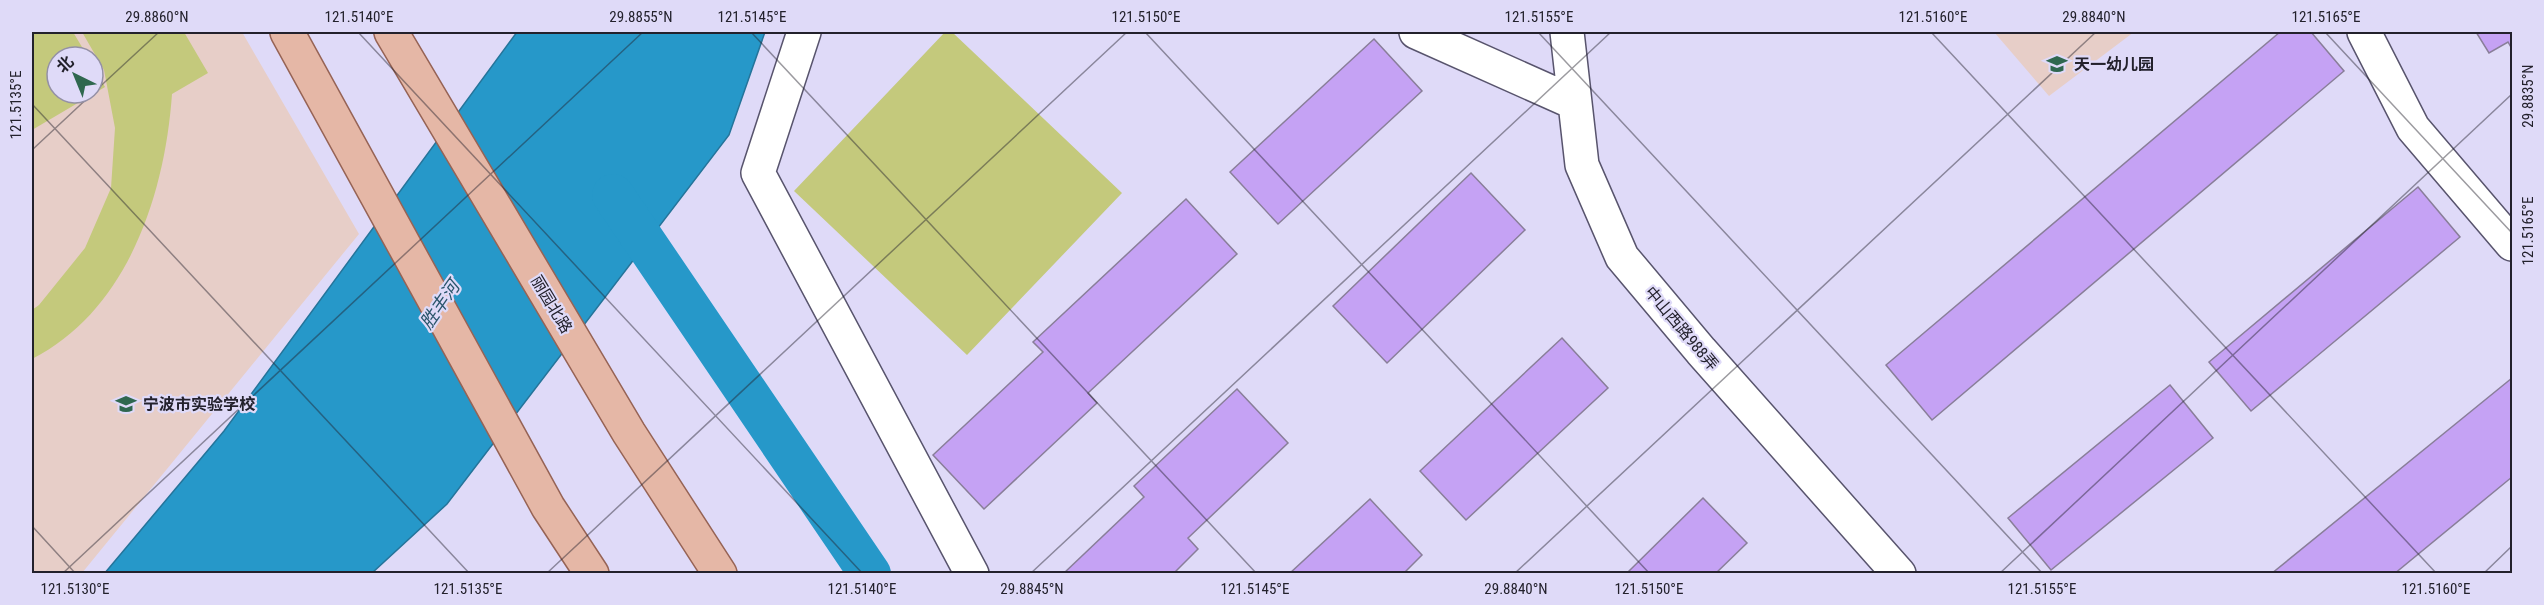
<svg xmlns="http://www.w3.org/2000/svg" width="2544" height="605" font-family="'Roboto Condensed','Noto Sans SC',sans-serif">
  <rect width="100%" height="100%" fill="#dfdaf8"/>
  <path fill="#e7cec8" fill-rule="evenodd" d="M32,32H242L359,234L82,573H32ZM57,57H93V93H57Z
    M1994,32H2134L2049,96Z"/>
  <path fill="#c4c97c" d="M32,32H73L88,57H57V93H93V66L105,87L32,130Z
    M82,32H184L208,73L172,94C165,194 128,310 32,359V310L39,305L85,248L111,188L115,128L104,70Z
    M945,32H952L1122,193L967,355L794,191Z"/>
  <path fill="#2698c9" stroke="#25749a" stroke-width="1.5" d="M517,32H765L729,135L447,504L372,573L104,574L224,431Z"/>
  <g fill="none" stroke-linecap="round" stroke-linejoin="round">
    <path stroke="#2698c9" stroke-width="42" d="M613,195L870,574"/>
  </g>
  <path fill="#c5a2f4" stroke="#897e99" stroke-width="1.5" d="M2280,32H2311L2344,71L1932,420L1886,365Z
    M2476,32H2512V49L2508,42L2489,53Z
    M1374,39L1422,91L1278,224L1230,172Z
    M1471,173L1525,230L1387,363L1333,306Z
    M2418,187L2460,237L2251,411L2209,362Z
    M1186,199L1237,254L1088,393L1097,403L984,509L933,455L1043,352L1033,342Z
    M1562,338L1608,388L1466,520L1420,471Z
    M2512,378V477L2394,574H2271Z
    M2170,385L2213,438L2051,570L2008,518Z
    M1237,389L1288,443L1188,538L1198,549L1173,574H1063L1144,497L1134,486Z
    M1703,498L1747,543L1715,574H1626Z
    M1370,499L1422,555L1403,574H1289Z"/>
  <g fill="none" stroke-linecap="round" stroke-linejoin="round">
    <g stroke="#58546d" stroke-width="36">
      <path id="minor" d="M804,32L758,173L972,574
        M1416,32L1575,103
        M1567,32L1582,165L1622,257L1701,351L1899,574
        M2364,32L2413,128L2512,244"/>
    </g>
    <g stroke="#966355" stroke-width="36">
      <path id="major" d="M287,32L548,507L592,574
        M391,32L629,433L720,574"/>
    </g>
    <use href="#minor" stroke="#fff" stroke-width="33"/>
    <use href="#major" stroke="#e5b7a6" stroke-width="33"/>
  </g>
  <path fill="none" stroke="#23212c" stroke-width="1.5" stroke-opacity="0.45" d="M358,32L863,574M751,32L1257,574M1145,32L1650,574M1538,32L2043,574M1931,32L2437,574M2325,32L2512,233M93,93L159,32M32,104L470,574M32,150L93,93M32,526L76,574M62,574L643,32M546,574L1127,32M1030,574L1611,32M1514,574L2096,32M1999,574L2512,94M2483,574L2512,546"/>
  <defs>
    <g id="school-bare" transform="scale(1.62)"><path d="M0-5L7-2L0 1L-7-2ZM-4 1L0 2.5L4 1V4Q0 6-4 4Z" fill="#2f674f" stroke="#dfdaf8" stroke-width="2.5" paint-order="stroke"/></g>
  </defs>
  <g fill-rule="evenodd">
    <use href="#school-bare" x="2057" y="64"/>
    <use href="#school-bare" x="126" y="404"/>
  </g>
  <g text-anchor="middle" stroke-width="4.5" stroke-linejoin="round" paint-order="stroke">
    <g font-size="16" font-weight="bold" fill="#23212c" stroke="#dfdaf8" text-anchor="start">
      <text x="2074" y="70">天一幼儿园</text>
      <text x="143" y="410">宁波市实验学校</text>
    </g>
    <g font-size="16" fill="#23212c" stroke="#dfdaf8">
      <text transform="translate(552 304) rotate(59)" y="6">丽园北路</text>
      <text transform="translate(1682 328) rotate(50)" y="6">中山西路988弄</text>
    </g>
    <g font-size="18" font-style="italic" fill="#2a556b" stroke="#dfdaf8">
      <text transform="translate(440 305) rotate(-55)" y="6">胜丰河</text>
    </g>
  </g>
  <rect width="2544" height="605" fill="none" stroke="#dfdaf8" stroke-width="66"/>
  <g transform="translate(75 75) rotate(317)"><circle r="28" fill="#dfdaf8" stroke="#9490a6" stroke-width="1.5"/>
  <path d="M0-4.5L10 22L0 15L-10 22Z" fill="#2f674f"/>
  <text y="-9" font-size="16" font-weight="bold" text-anchor="middle" fill="#23212c">北</text>
  </g>
  <rect x="33" y="33" width="2478" height="539" fill="none" stroke="#23212c" stroke-width="2"/>
  <g font-size="15" text-anchor="middle" fill="#23212c">
    <text x="157" y="22">29.8860°N</text>
    <text x="359" y="22">121.5140°E</text>
    <text x="641" y="22">29.8855°N</text>
    <text x="752" y="22">121.5145°E</text>
    <text x="1146" y="22">121.5150°E</text>
    <text x="1539" y="22">121.5155°E</text>
    <text x="1933" y="22">121.5160°E</text>
    <text x="2094" y="22">29.8840°N</text>
    <text x="2326" y="22">121.5165°E</text>
    <text transform="translate(2528 96) rotate(-90)" y="5">29.8835°N</text>
    <text transform="translate(16 105) rotate(-90)" y="5">121.5135°E</text>
    <text transform="translate(2528 231) rotate(-90)" y="5">121.5165°E</text>
    <text x="75" y="594">121.5130°E</text>
    <text x="468" y="594">121.5135°E</text>
    <text x="862" y="594">121.5140°E</text>
    <text x="1032" y="594">29.8845°N</text>
    <text x="1255" y="594">121.5145°E</text>
    <text x="1516" y="594">29.8840°N</text>
    <text x="1649" y="594">121.5150°E</text>
    <text x="2042" y="594">121.5155°E</text>
    <text x="2436" y="594">121.5160°E</text>
  </g>
</svg>
